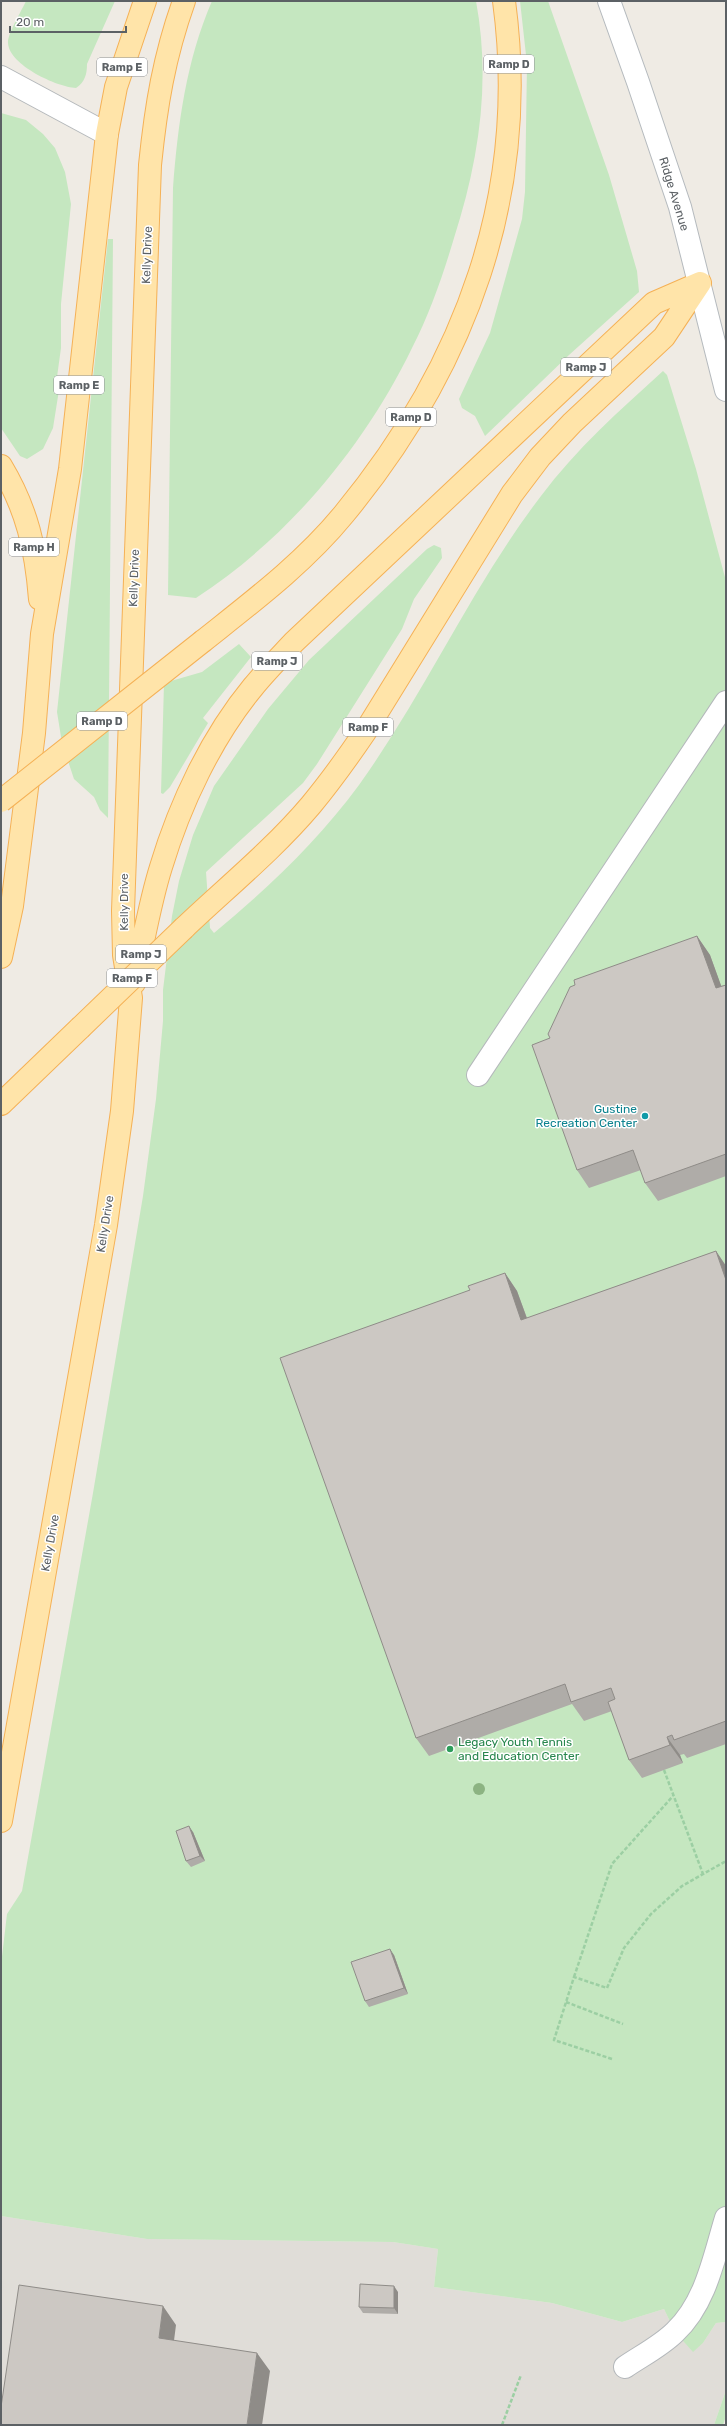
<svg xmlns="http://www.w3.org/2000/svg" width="727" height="2426" font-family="Rubik,sans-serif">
  <rect width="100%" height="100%" fill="#efebe4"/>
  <path fill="#e0ddd8" d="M1,2216L147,2239L393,2242L438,2249L434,2287L552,2303L622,2322L664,2309L675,2332L693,2351L703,2343L716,2323L726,2322V2390L714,2425H1Z"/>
  <path fill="#c5e7c0" d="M26,1H115L87,64C87,74 85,82 76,88C57,87 9,65 8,43C7,35 22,10 26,1Z
    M212,1H476C491,82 479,160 454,238C443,275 430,313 412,348C364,447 288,538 196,598L168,595L173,188C178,124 186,61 212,1Z
    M520,1H548L609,175L637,271L639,292L569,355L485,436L475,416L462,408L459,399L490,333L522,219L525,192L527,64Z
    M1,113L26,120L43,134L55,148L65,172L71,204L61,304V348L57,377L59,390L53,428L43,449L27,459L20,456L1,428Z
    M108,239H113L108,818L100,810L94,797L74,779L62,743L57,712Z
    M663,371L667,375L696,469L726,581V2322L716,2323L703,2343L693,2352L675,2332L664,2309L622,2322L552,2303L434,2287L438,2249L393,2242L147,2239L1,2216V1965L7,1914L22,1891L93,1493L143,1196L156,1099L163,1021V990L172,916L179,881L193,835L214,786L268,709L309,660L427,549L434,545L441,548L442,558L414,599L402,629L317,764L303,783L206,872L210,928L214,933C268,888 317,842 359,785C425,693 472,586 541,496C576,449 620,410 663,371Z
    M239,644L251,657L203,718L208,723L170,787L163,794L161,793L164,683L202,672Z
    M726,2390V2416L723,2425H714Z"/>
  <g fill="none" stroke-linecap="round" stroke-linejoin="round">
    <g stroke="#b4b8bb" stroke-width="24">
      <path id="service" d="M1,77L107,134
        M478,1075L726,702
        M625,2367C641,2356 661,2346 675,2332C706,2303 714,2257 726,2218"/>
    </g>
    <g stroke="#b5babe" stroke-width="24">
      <path id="secondary" d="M609,1L638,82L680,207L726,390"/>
    </g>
    <g stroke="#f5b156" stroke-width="24">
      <path id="primary" d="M1,466C27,509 36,549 40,599
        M203,641C252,602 304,563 344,514C466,366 530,193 504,1
        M184,928C226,888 273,850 311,805C330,782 348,757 365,732L512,494L540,457L572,423L664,337L700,283
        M1,957L12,906L34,733L42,634L70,469L107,134L116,87L145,1
        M134,983C143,945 149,905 161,867C180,804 211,738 253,687C266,671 280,657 294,642L654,303L700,283
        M1,1104L80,1028
        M1,1821L106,1225L122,1111L131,998L124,955L123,911L150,165C156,106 164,57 184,1"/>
    </g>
    <path stroke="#9ccfa3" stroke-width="2.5" stroke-dasharray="4 2" stroke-linecap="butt" d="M664,1770L703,1874
      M574,1977L612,1864L673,1796
      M566,2002L623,2024
      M612,2059L554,2040L574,1977L607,1988L624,1948L651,1914L682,1886L726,1861
      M502,2425L521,2375"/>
    <use href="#service" stroke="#fff" stroke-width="22"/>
    <use href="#secondary" stroke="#fff" stroke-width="22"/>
    <use href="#primary" stroke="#ffe4a9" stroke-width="22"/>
    <g stroke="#f5b156" stroke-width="24" stroke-linecap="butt">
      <path id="primary-bridge" d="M1,801L203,641
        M80,1028L184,928"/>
    </g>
    <use href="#primary-bridge" stroke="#ffe4a9" stroke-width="22"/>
  </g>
  <circle fill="#8cb382" cx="479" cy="1789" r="6"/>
  <path fill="#afaca8" d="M697,936L710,955L721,986L726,985V1176L658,1201L645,1183L641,1170L589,1188L577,1170L550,1038Z
    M716,1251L726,1266V1744L687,1758L684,1754L680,1755L683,1763L642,1778L629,1760L612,1711L584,1721L572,1704L429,1756L416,1738L505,1273L517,1291L527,1318Z
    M193,1832L205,1861L191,1867L186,1861Z
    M394,1955L408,1994L369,2007L365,2001Z
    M398,2292V2314L363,2313L359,2307Z"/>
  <path fill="#8f8c88" d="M697,936L710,955L726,999L716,988Z
    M716,1251L726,1266V1280Z
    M505,1273L517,1291L534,1338L521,1320Z
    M667,1737L680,1755L683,1763L670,1745Z
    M189,1826L193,1832L205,1861L200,1856Z
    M390,1949L394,1955L408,1994L404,1988Z
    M394,2286L398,2292V2314L394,2308Z
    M163,2306L176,2325L172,2356L159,2338Z
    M257,2353L270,2371L262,2425H247Z"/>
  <path fill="#ccc8c3" stroke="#8f8c88" d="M697,936L716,988L726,985V1154L645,1183L633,1150L577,1170L532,1045L550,1038L548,1034L570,987L575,985L574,980Z
    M716,1251L726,1280V1721L674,1740L672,1735L667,1737L670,1745L629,1760L608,1702L615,1699L611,1688L571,1702L565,1684L416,1738L280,1358L470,1290L468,1286L505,1273L521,1320Z
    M189,1826L200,1856L186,1861L176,1831Z
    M390,1949L404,1988L365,2001L351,1962Z
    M360,2284L394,2286V2308L359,2307Z
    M19,2285L163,2306L159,2338L257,2353L247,2425H1V2407Z"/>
  <circle fill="#0f9aa8" stroke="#fff" stroke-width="1.5" cx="645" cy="1116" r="4"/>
  <circle fill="#2e9e5b" stroke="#fff" stroke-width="1.5" cx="450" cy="1749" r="4"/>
  <g text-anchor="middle" stroke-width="3" stroke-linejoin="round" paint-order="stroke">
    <g fill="#fff" stroke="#8d9093" stroke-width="1">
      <rect x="484" y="55" width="50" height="18" rx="3"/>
      <rect x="97" y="58" width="50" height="18" rx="3"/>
      <rect x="561" y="358" width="50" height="18" rx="3"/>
      <rect x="54" y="376" width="50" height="18" rx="3"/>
      <rect x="386" y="408" width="50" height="18" rx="3"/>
      <rect x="9" y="538" width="50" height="18" rx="3"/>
      <rect x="252" y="652" width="50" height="18" rx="3"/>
      <rect x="77" y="712" width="50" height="18" rx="3"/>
      <rect x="343" y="718" width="50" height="18" rx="3"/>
      <rect x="116" y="945" width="50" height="18" rx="3"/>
      <rect x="107" y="969" width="50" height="18" rx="3"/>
    </g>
    <g font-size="11" font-weight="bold" fill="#5c6165">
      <text x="509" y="68">Ramp D</text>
      <text x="122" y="71">Ramp E</text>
      <text x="586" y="371">Ramp J</text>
      <text x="79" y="389">Ramp E</text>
      <text x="411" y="421">Ramp D</text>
      <text x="34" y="551">Ramp H</text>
      <text x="277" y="665">Ramp J</text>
      <text x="102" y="725">Ramp D</text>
      <text x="368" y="731">Ramp F</text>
      <text x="141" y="958">Ramp J</text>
      <text x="132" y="982">Ramp F</text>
    </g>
    <g font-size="12" fill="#5c6165" stroke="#fff">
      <text transform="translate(674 194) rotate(73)" y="4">Ridge Avenue</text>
      <text transform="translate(147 255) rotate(-88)" y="4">Kelly Drive</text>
      <text transform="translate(134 578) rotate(-88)" y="4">Kelly Drive</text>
      <text transform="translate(124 902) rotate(-90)" y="4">Kelly Drive</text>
      <text transform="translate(105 1224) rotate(-81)" y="4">Kelly Drive</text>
      <text transform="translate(50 1543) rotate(-80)" y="4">Kelly Drive</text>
    </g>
    <g font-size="12" fill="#0d838f" stroke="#fff" text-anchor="end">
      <text x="637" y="1113">Gustine<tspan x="637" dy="14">Recreation Center</tspan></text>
    </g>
    <g font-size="12" fill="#27864d" stroke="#fff" text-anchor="start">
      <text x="458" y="1746">Legacy Youth Tennis<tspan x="458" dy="14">and Education Center</tspan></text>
    </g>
  </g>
  <rect width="727" height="2426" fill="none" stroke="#5c6165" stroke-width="4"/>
  <path d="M10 26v6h116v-6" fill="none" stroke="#5c6165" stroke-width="2"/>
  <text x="16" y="26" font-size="12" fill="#5c6165" stroke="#ffffff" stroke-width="3" paint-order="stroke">20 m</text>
</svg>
